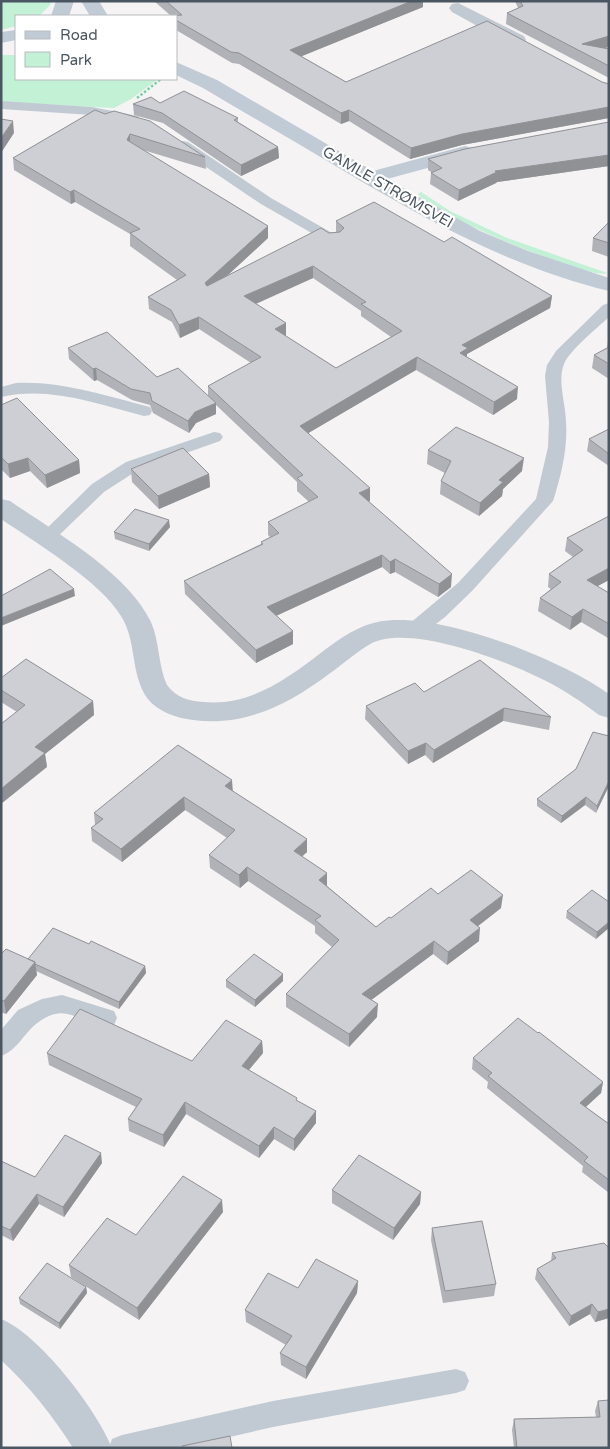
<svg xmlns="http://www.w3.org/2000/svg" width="610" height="1449" font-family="'Varela Round',sans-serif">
  <rect width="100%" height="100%" fill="#f5f3f3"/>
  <path fill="#c3f1d5" d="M1,1H51L50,5L39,16H16V26L1,30Z
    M1,55H16V79H158L131,99L114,108L1,102Z
    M421,192L450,211L507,238L607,273C587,280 431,213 418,194Z"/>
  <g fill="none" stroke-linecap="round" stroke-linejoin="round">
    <path stroke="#7ad0a6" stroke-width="2.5" stroke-dasharray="2.5 2" stroke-linecap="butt" d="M137,98L161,79"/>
    <path fill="#c1cad2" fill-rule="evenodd" d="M1,101L92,107L138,116L140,119L138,122L133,123L92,115L1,109Z
      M183,141L188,142L271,198L339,237L342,240L339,243H329L261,204L178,148L176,145L178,142Z
      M609,303V317C597,328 569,351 564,364C557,381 566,404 566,422C568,448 561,476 553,501L472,591L445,617L423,634L416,636L409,634L406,629L409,624L458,583L536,499L548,447L549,422L545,376L547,365L556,351L603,305Z
      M16,383C62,381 106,396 150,407L152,411L150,415L144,416C97,404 50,386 1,397V387Z
      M214,432L220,433L223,437L220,441L138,470L104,492L52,542L46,544L40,542L37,538L92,484L126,462Z
      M62,995L114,1011L117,1018L114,1025C94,1031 75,1009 55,1014C26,1022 23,1048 1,1056V1030L18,1010L42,999Z
      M456,1369L465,1372L469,1381L465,1390L456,1393L273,1427L181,1448H109L112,1439L122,1435L273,1401Z"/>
    <path fill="#c1cad2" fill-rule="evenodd" d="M458,3L524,36L526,40L524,44L517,46L510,44L452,12L449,8L452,4Z
      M1,499L10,501C55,532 127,572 151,622C160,643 158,666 167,685C177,698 188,701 204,702C250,706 287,679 322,652C341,638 358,625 382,621C442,612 560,659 609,694V718L599,715C582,702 564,690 544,680C507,661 411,624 372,643C356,652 343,664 329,674C289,704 245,727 193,720C176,718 158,712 147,698C130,673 137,641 121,616C100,581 36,543 1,519Z
      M1,1319C39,1334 97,1410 112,1448H73C53,1416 29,1386 1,1360Z"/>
    <path fill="#c1cbd6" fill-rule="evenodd" d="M56,1H74L69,16H51Z
      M81,1H99L108,16H90Z
      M16,30V40L1,43V32Z
      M176,62L217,80L373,171L465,146L472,148L475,152L472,156L387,179L480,231L528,251L609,278V291C513,268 428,221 344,171C297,143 250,116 203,88L176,75Z"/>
  </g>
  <path fill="#b0b2b7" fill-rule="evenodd" d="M154,1H423V7L301,56L346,82H602L609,84V118L462,145L410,159L349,121L341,124L239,64L232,63L176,30V16H169L170,15Z
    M515,1H609L605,48L609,49V78L506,24L507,13L518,8Z
    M160,103L238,118V122L278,147L279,158L241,176L163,123L134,115L133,104Z
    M95,110L205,157L206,169L143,150L268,226V238L226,277L329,233L336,232V221L444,242L552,296L550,308L467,354V357L517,399L493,415L416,370L308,433L370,501H368L451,587L438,597L395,572L390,574L382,567L276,616L293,644L256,663L185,594L184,581L261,544V542L270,537L268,535V522L309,502L297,491V482L216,405V414L196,423L189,433L153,413L150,405L132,400L97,380L94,381L69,359L68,348L157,377L208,396V386L251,363L199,329L180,338L172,322L149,309L148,297L177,280L130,246V234L75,202L71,204L14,170L13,158ZM313,278L361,311V316L391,337L336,368L285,336H286V323L256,304Z
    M609,122V166L497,182L496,183L458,201L430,184L431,173V172L428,170V159Z
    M609,223V257L592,251L593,238Z
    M608,341H609V379L592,368L594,355L607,348Z
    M1,405L79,460L80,473L47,488L30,471L10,478L1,469Z
    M609,429V466L587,451L589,439Z
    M428,450L522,471L503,489L502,496L479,516L440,494L441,481L445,473L427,464Z
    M131,469L209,474L210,487L159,509L132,482Z
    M609,516V580L597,586L609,593V637L608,638L581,622L570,630L538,611L540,598L551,589L548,587L549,574L573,557L565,551L567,538Z
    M170,527L149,551L115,539L114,532Z
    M1,678L93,701L94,715L45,754L47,767L17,712L1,702Z
    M424,692L551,717L549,730L503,721L433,763L425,755L408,764L365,719L366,706Z
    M609,736L596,813L585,805L561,823L537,806V799L576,769Z
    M232,780V791L307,852L302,856L327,886L376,927L438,894L501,908L478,926L479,941L447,965L433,954L371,1000L377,1017L349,1047L286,1007V994L332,947L315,933V926L248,881L240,888L210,868L209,855L227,838L185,810L122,862L92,841L91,828L95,825L94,813Z
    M609,902L596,939L566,918L567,911Z
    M89,944L145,966L146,973L119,1009L36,971L37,975L6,1014L3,1013L1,1014V954L28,959Z
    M283,974V981L255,1007L226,987V980Z
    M262,1041L263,1053L249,1070L297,1101L316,1111V1123L294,1151L274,1139L259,1158L186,1114L164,1147L129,1131L128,1119L136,1107L49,1065L47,1053L192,1061Z
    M473,1058L603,1082L601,1093L586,1107L609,1124V1193L582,1172L583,1166L487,1088L488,1082L472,1069Z
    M1,1161L35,1177L102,1163L64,1217L39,1204L13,1241L1,1235Z
    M332,1190L421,1192L420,1204L393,1240L332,1203Z
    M223,1212L139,1320L71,1277L69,1265L136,1235Z
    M432,1228L496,1284L494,1296L443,1303L431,1240Z
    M552,1253L609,1318L595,1322L590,1314L569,1326L535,1279L537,1269L551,1261Z
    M358,1281L357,1293L306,1379L281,1365L280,1353L286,1345L246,1322L245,1310L298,1288Z
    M86,1287L87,1293L60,1329L20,1304L19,1298Z
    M598,1401L609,1448H514L512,1430L514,1419L596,1417L595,1411Z"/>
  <path fill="#909195" d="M412,1H423V7L290,61V50Z
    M609,36V47L585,54L582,44Z
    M609,107V118L462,145L410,159L411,148L462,134Z
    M349,110V121L341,124V113Z
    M13,121L14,133L1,153V138Z
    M130,134V146L127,140Z
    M278,147L279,158L241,176V165Z
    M609,155V166L497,182L496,183L458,201L459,190L495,171Z
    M74,190L75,202L71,204L70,192Z
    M268,226V238L205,296V283Z
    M313,266V278L244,309V296Z
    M552,296L550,308L467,354V360L460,353L462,345Z
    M199,317V329L180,338L179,325Z
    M286,323V336L275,342V329Z
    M417,357L416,370L300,438V426Z
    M96,368L97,380L94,381L93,369Z
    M518,387L517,399L493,415L494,402Z
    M216,403V414L196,423L189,433L188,421L195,412Z
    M28,458L30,471L10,478L8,464Z
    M524,458L522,471L503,489L502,496L479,516L480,503L499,480Z
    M79,460L80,473L47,488L45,475Z
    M209,474L210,487L159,509L158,496Z
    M370,488V501L359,506V493Z
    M169,520L170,527L149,551V544Z
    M382,555V567L267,620V607Z
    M395,559V572L390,574V562Z
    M609,568V580L585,593L587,580Z
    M452,574L451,587L438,597L439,584Z
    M74,589L75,596L1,626V618Z
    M583,609L581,622L570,630L572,617Z
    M293,631V644L256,663V650Z
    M93,701L94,715L45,754L47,767L1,804V789L35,747Z
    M504,708L503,721L433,763L434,750Z
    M426,743L425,755L408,764V751Z
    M232,780L233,793L225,786Z
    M609,781V786L596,813L597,806Z
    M184,797L185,810L122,862L121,849Z
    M586,797L585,805L561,823L562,816Z
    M307,839V852L294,864V851Z
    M247,867L248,881L240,888L239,875Z
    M327,873V886L319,880Z
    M503,895L501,908L469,933L470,920Z
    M609,922V928L596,939L597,932Z
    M480,928L479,941L447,965L448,952Z
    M434,941L433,954L362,1007V994Z
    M35,962L37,975L6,1014L4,1001Z
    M145,966L146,973L119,1009V1002Z
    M283,974V981L255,1007V1000Z
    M378,1004L377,1017L349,1047V1034Z
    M262,1041L263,1053L242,1078V1066Z
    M603,1082L601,1093L578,1114L580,1103Z
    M185,1102L186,1114L164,1147L163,1135Z
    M316,1111V1123L294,1151V1139Z
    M274,1127V1139L259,1158V1146Z
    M101,1153L102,1163L64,1217L63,1207Z
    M421,1192L420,1204L393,1240L394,1228Z
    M37,1194L39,1204L13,1241L10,1230Z
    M222,1200L223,1212L139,1320L137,1308Z
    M358,1281L357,1293L306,1379V1367Z
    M86,1287L87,1293L60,1329L59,1323Z
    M592,1304L590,1314L569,1326L571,1316Z
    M609,1309V1318L595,1322L598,1312Z"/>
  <path fill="#cdcfd5" stroke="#909195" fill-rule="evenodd" d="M166,1H412L290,50L346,82L487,21L602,82L609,84V107L462,134L411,148L349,110L341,113L239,53L231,52L176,20V16H169L182,15Z
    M520,1H609V36L582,44L609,49V66L507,13L523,6Z
    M184,91L238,118L234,120L278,147L241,165L162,113L133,104L151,97L160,103Z
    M95,110L105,114L114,111L150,121L205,157L130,134L127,140L268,226L205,283L207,286L321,228L329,233L340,232L344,228L336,221L374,202L444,242L452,237L552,296L462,345L468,348L460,353L518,387L494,402L417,357L300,426L370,488L359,493L452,574L439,584L395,559L390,562L382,555L267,607L293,631L256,650L184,581L263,544L261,542L279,533L268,522L318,497L297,478L303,475L208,386L261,357L199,317L179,325L171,310L148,297L186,275L130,233L140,229L74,190L70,192L13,158ZM313,266L366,302L361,304L402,331L336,368L275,329L286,323L244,296Z
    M1,119L13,121L1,138Z
    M609,122V155L495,171L497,172L459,190L431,173L442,168L428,159L465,149Z
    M608,223H609V243L593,238Z
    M107,332L157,377L178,368L216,403L195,412L188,421L152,401L150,393L131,389L96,368L93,369L68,348Z
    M609,347V364L594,355Z
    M17,398L79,460L45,475L28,458L8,464L1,457V405Z
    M456,427L524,458L499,480L503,482L480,503L441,481L451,461L428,450Z
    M609,429V454L589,439Z
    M183,448L209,474L158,496L131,469Z
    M135,509L169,520L149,544L114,532Z
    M609,516V568L587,580L609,593V624L583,609L572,617L540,598L561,582L549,574L583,550L567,538Z
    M50,569L74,589L1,618V596Z
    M26,659L93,701L35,747L45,753L1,789V724L25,705L1,690V678Z
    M480,660L551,717L504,708L434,750L426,743L408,751L366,706L415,683L424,692Z
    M593,732L609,736V781L597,806L586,797L562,816L537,799L576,769Z
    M178,745L232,780L225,786L307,839L294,851L327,873L319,880L376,927L389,917L391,918L431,888L438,894L471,870L503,895L470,920L480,928L448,952L434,941L362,994L378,1004L349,1034L286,994L339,940L315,920L321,916L247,867L239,875L209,855L235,830L184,797L121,849L91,828L103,819L94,813Z
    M592,890L609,902V922L597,932L567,911Z
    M53,928L89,944L91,941L145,966L119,1002L35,964V962L28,959Z
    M6,949L35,962L4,1001L1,1000V954Z
    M254,954L283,974L255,1000L226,980Z
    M80,1009L192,1061L226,1020L262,1041L242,1066L297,1098L296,1100L316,1111L294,1139L274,1127L259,1146L185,1102L163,1135L128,1119L142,1099L47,1053Z
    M518,1018L538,1033L539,1032L603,1082L580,1103L609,1124V1180L584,1161L588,1157L488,1076L492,1073L473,1058Z
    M65,1135L101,1153L63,1207L37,1194L10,1230L1,1226V1161L35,1177Z
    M359,1155L421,1192L394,1228L332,1190Z
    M183,1176L222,1200L137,1308L69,1265L107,1218L136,1235Z
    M482,1221L496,1284L445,1291L432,1228Z
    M604,1243L609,1248V1309L598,1312L592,1304L571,1316L537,1269L556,1258L552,1253Z
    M316,1259L358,1281L306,1367L280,1353L292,1336L245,1310L268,1273L298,1288Z
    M47,1263L86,1287L59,1323L19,1298Z
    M609,1400V1448H517L514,1419L600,1417L598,1401Z
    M230,1436L232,1448H183L182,1446Z"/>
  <g text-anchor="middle" stroke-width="4.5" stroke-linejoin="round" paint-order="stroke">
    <g font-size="15" fill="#4a5661" stroke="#fff">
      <text transform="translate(388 187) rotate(30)" y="5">GAMLE STRØMSVEI</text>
    </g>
  </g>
  <rect width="610" height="1449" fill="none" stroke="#4a5661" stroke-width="5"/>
  <rect x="15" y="15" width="162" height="65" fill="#ffffff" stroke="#b7bbc0"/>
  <rect x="25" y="31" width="25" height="8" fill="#c1cbd6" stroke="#b7bbc0"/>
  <text x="60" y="40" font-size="15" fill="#4a5661">Road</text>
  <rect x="25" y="52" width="25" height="15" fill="#c3f1d5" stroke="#b7bbc0"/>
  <text x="60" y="65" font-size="15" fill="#4a5661">Park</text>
</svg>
